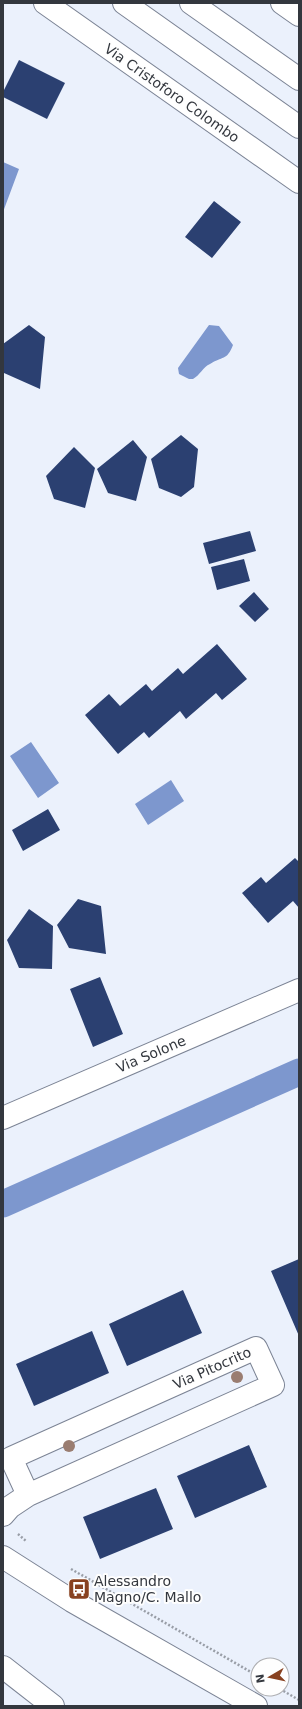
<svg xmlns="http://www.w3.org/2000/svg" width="302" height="1709" font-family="'DejaVu Sans',sans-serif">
  <rect width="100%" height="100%" fill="#ebf1fc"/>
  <path fill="#7d97ce" d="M3,162L19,169L3,212Z
    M209,325L219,326L233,345C227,361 222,356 210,364C203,367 200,375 193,379H189L179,374L178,368Z
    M31,742L59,783L38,798L10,756Z
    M171,780L184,801L148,825L135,804Z"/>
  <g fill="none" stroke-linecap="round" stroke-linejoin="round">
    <path stroke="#7d97ce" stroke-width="27" d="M3,1204L299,1072"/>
  </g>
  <path fill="#2b4071" d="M19,60L65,83L47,119L3,97V92Z
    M214,201L241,222L212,258L185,237Z
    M29,325L45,337L40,389L4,373L3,368V344Z
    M181,435L198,449L194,487L181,497L159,488L151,459Z
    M133,440L147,457L136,501L108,493L97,469Z
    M74,447L95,468L85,508L54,499L46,476Z
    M250,531L256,551L209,564L203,543Z
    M244,559L250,581L217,590L211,567Z
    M254,592L269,609L255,622L239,606Z
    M217,644L247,679L222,700L216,693L186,719L180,711L149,738L144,732L118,754L85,715L109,694L120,706L146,684L152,691L178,668L183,674Z
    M48,809L60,830L23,851L12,830Z
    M295,858L299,862V908L293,901L268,923L242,893L261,877L266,883Z
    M78,899L101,906L106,954L69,948L57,925Z
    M29,909L53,926L52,969L19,968L7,940Z
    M100,977L123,1034L93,1047L70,989Z
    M299,1259V1336L271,1271Z
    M183,1290L202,1333L127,1366L109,1324Z
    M92,1331L109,1373L34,1406L16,1364Z
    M249,1445L267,1487L195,1518L177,1476Z
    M156,1488L173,1529L100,1559L83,1517Z"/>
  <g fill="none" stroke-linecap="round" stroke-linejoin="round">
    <g stroke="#7c8495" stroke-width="24">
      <path id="minor" d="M3,1118L299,990
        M3,1515L10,1507L28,1495L273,1385L256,1348L11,1458L28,1495
        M3,1557L72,1601L256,1706
        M3,1667L53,1706"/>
    </g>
    <g stroke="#7c8495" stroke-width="24">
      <path id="tertiary" d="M45,3L299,182
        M282,3L299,15"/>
    </g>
    <g stroke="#7c8495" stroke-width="24">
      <path id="primary" d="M124,3L299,127
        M191,3L299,79"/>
    </g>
    <path stroke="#999ea7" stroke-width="2.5" stroke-dasharray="2 2" stroke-linecap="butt" d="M18,1534L26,1541
      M71,1569L258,1676
      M280,1689L299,1700"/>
    <use href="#minor" stroke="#fff" stroke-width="22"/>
    <use href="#tertiary" stroke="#fff" stroke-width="22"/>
    <use href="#primary" stroke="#fff" stroke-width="22"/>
  </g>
  <g fill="#9a7d71">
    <circle cx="237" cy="1377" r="6"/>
    <circle cx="69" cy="1446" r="6"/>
  </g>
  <defs>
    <g id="bus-square" transform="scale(1.15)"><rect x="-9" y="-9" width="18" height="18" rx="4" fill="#884120" stroke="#fefefe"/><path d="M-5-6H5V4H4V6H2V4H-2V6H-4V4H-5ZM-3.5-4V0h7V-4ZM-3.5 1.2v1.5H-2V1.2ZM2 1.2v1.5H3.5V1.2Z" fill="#fff"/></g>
  </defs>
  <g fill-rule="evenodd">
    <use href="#bus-square" x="79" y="1589"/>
  </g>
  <g text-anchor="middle" stroke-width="4" stroke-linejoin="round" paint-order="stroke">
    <g font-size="14" fill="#33373e" stroke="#fefefe">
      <text transform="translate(172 93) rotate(35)" y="5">Via Cristoforo Colombo</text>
      <text transform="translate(151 1054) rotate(-23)" y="5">Via Solone</text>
      <text transform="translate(212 1368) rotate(-24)" y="5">Via Pitocrito</text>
    </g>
    <g font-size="14" fill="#33373e" stroke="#fefefe" text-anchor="start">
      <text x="94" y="1586">Alessandro<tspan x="94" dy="16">Magno/C. Mallo</tspan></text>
    </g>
  </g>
  <rect width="302" height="1709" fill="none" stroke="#33373e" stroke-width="8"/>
  <g transform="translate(270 1677) rotate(261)"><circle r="19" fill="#fefefe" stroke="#adaeb1"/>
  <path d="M0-3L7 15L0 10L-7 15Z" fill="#884120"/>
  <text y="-6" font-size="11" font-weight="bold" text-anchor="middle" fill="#33373e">N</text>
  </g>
</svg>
